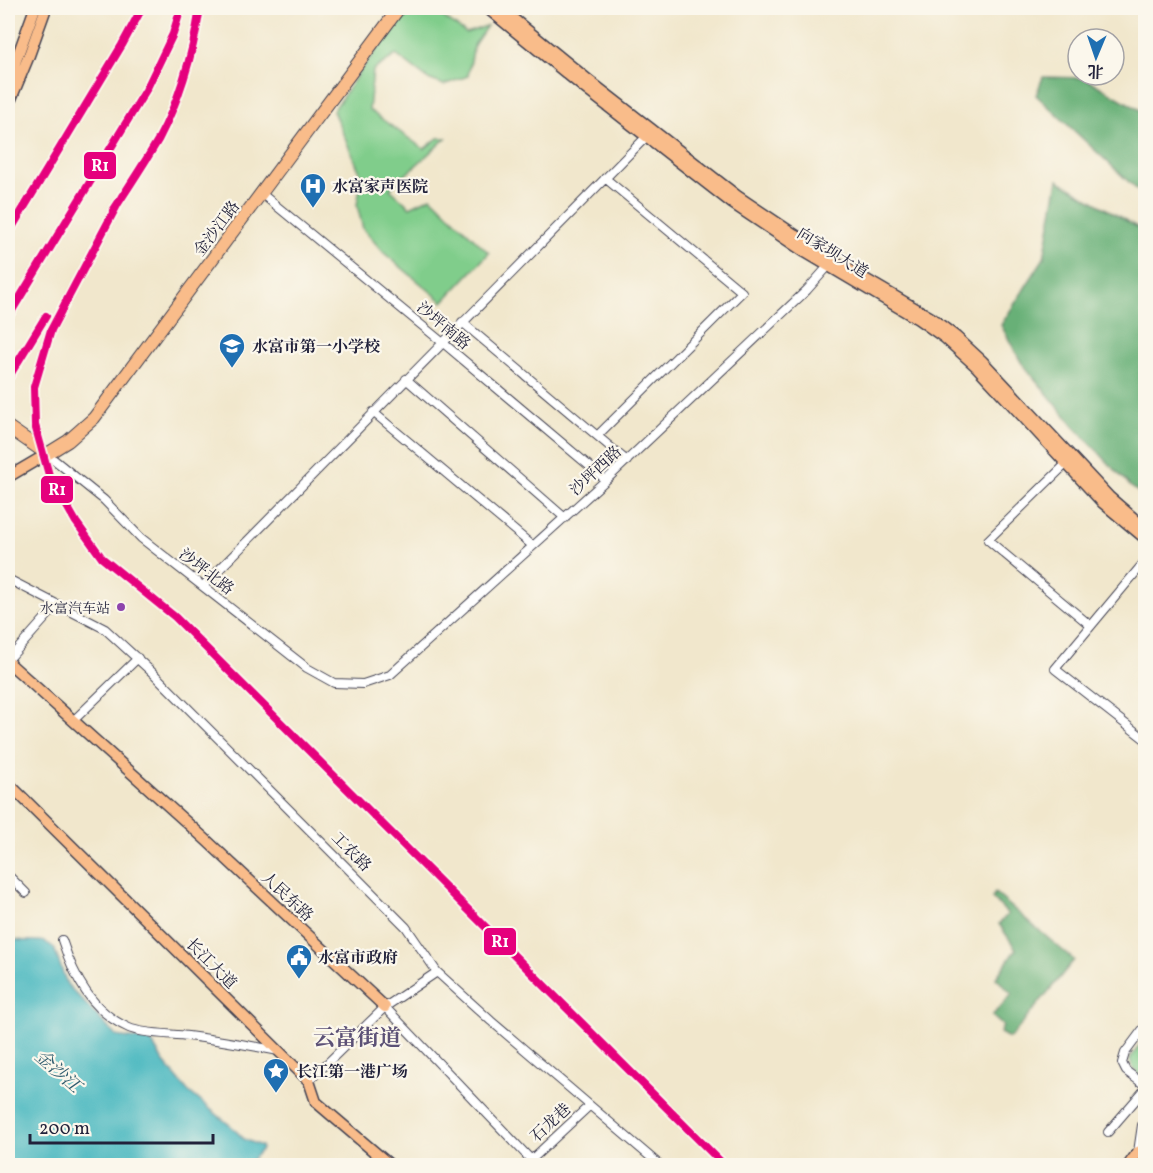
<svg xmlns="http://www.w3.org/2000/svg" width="1153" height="1173" font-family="Vollkorn,'Noto Serif SC',serif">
  <rect width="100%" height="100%" fill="#fbf7ec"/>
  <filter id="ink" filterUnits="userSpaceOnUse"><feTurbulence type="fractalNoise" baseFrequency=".0167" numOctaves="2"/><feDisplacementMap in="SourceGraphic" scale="12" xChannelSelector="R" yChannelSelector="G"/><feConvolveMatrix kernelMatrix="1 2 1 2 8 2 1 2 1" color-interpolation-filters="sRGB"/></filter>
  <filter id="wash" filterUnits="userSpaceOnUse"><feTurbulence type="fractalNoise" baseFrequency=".008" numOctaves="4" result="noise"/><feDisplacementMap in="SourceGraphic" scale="24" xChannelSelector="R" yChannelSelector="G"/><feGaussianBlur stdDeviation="1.35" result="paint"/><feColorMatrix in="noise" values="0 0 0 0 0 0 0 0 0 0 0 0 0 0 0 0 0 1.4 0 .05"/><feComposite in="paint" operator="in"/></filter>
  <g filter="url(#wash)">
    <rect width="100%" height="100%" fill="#f1e7cc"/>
    <path fill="#80cd8b" stroke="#517863" stroke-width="1.5" d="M409,8H436L439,14L466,33L487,26L474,45L468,76L444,85L428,79L396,55L373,70L369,110L424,149L438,138H446L390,189L410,207L431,197L489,253L443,302L384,253L363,229L357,205L362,177L333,111L360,71Z
      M1145,1037V1079L1133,1069L1130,1059Z"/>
    <path fill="#68b077" stroke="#456959" stroke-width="1.5" d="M1043,77L1085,78L1145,113V197L1036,95Z
      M1058,180L1145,232V497L1130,486L1073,425L1021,362L1001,325L1044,258Z
      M995,893L1074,960L1013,1035L1009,1038L1000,1033L1003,1026L992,1016L1012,994L996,978L1016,949L999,924L1008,914L992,898Z"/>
    <path fill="#49b8c0" stroke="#366d7e" stroke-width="1.5" d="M8,935C20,948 40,933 54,948L67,984L116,1036L151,1041L163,1061L188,1091L231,1126L244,1139L261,1146L262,1149L247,1165H8Z"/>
  </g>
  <g filter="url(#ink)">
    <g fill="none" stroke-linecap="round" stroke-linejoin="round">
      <g stroke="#414051" stroke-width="10">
        <path id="minor" d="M262,194L442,342L606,480
          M462,322L627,461
          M406,379L565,518
          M373,412L533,546
          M599,434L742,292L605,178
          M47,454L104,500L141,538L307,668L334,683L363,684L390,675L606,480L807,290L831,263
          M1070,460L988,540L1091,626
          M1146,560L1055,669L1146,740
          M8,579L105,629L154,674L406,927L437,972L491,1021L661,1166
          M203,586L650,133
          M8,660L58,604
          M73,721L138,658
          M8,875L26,893
          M62,940C74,977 92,1012 129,1028C142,1034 173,1034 188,1036C219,1040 248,1045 279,1051
          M385,1007L537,1166
          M1146,1025L1125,1053L1122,1063L1126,1071L1146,1086
          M309,1081L385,1007L437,972
          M1146,1119L1142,1125L1138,1152L1146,1159
          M1108,1132L1146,1088
          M531,1160L589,1106"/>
      </g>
      <g stroke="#414051" stroke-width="13">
        <path id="major" d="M487,8L582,86L732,203L805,252L918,319L945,338L977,367L1103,503L1146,539
          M500,8L587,79L737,196L831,259L930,317L956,337L982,361L1109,497L1146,529
          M8,82L35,8
          M8,106L28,58L46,8
          M8,477L47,454
          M8,662L204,838L385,1007
          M8,783L309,1081L316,1102L391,1166
          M1128,1166L1138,1152L1146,1149"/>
      </g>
      <g stroke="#414051" stroke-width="14">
        <path id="highway" d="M8,427L47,454L68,441L94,418L399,8"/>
      </g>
      <use href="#minor" stroke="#fff" stroke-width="8"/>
      <use href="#major" stroke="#f9bc8a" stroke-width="10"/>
      <use href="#highway" stroke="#f9bc8a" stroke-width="12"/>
      <g stroke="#fbf7ec" stroke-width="12">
        <path id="rail-1" d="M122,196L51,330L34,387L35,425L49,475L76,522L102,558L175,617L725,1166
          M113,211C128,188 144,164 158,140C180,99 193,53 200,8
          M8,234L122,45L142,8
          M8,317L146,90L173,34L181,8
          M8,378L46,316"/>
      </g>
      <use href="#rail-1" stroke="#e5007d" stroke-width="8"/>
    </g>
  </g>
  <defs>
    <g id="hospital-pin" transform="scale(1.35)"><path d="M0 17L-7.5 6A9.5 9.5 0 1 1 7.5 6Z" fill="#1f6fb2" stroke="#fbf7ec"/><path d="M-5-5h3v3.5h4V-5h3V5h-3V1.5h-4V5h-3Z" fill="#fff"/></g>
    <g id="school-pin" transform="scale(1.35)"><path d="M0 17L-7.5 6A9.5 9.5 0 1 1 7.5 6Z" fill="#1f6fb2" stroke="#fbf7ec"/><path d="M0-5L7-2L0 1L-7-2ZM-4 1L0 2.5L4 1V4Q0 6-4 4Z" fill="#fff"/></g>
    <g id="civic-pin" transform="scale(1.35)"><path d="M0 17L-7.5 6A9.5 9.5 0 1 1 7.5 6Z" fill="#1f6fb2" stroke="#fbf7ec"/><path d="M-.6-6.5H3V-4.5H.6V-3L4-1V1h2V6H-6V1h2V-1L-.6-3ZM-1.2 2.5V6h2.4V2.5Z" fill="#fff"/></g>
    <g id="sight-pin" transform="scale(1.35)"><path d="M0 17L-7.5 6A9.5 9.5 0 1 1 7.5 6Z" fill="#1f6fb2" stroke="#fbf7ec"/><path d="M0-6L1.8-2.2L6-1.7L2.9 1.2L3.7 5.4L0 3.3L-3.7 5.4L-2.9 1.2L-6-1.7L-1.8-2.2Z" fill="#fff"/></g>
  </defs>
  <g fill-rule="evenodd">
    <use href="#hospital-pin" x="313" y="186"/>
    <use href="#school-pin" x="232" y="346"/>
    <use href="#civic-pin" x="299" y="957"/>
    <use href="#sight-pin" x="276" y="1071"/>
  </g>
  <circle fill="#8e44ad" stroke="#fbf7ec" stroke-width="2" cx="121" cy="607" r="5"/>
  <g text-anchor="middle" stroke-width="4.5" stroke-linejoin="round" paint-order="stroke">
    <g font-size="14" fill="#22223b" stroke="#fbf7ec" text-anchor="end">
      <text x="110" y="613">水富汽车站</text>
    </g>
    <g font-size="16" font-weight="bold" fill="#22223b" stroke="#fbf7ec" text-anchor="start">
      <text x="332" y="192">水富家声医院</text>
      <text x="252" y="352">水富市第一小学校</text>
      <text x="318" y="963">水富市政府</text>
      <text x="296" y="1077">长江第一港广场</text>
    </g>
    <g font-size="16" fill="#22223b" stroke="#fbf7ec">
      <text transform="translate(216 228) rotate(-53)" y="6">金沙江路</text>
      <text transform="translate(833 252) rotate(32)" y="6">向家坝大道</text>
      <text transform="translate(444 325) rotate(40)" y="6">沙坪南路</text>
      <text transform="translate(595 470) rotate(-43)" y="6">沙坪西路</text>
      <text transform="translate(207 571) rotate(38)" y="6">沙坪北路</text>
      <text transform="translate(352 851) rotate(45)" y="6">工农路</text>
      <text transform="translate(288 896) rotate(43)" y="6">人民东路</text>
      <text transform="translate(212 963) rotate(45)" y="6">长江大道</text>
      <text transform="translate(550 1122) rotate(-43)" y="6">石龙巷</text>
    </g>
    <g font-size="18" font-style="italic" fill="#325e70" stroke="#fbf7ec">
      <text transform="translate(58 1071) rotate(41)" y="6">金沙江</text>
    </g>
    <g font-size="22" font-weight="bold" fill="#5c5176" stroke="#fbf7ec">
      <text x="357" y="1045">云富街道</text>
    </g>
  </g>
  <g stroke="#fbf7ec" stroke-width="2">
    <rect x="83" y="151" width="34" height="29" rx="6" fill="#e5007d"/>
    <rect x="40" y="475" width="34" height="29" rx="6" fill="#e5007d"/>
    <rect x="483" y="927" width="34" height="29" rx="6" fill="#e5007d"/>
  </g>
  <g font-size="16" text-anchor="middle" font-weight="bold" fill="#fff">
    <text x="100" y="171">R1</text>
    <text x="57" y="495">R1</text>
    <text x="500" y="947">R1</text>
  </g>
  <rect width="1153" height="1173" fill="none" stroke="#fbf7ec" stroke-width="30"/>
  <g transform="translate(1096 57) rotate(182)"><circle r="28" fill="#fbf7ec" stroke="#a4a2a5" stroke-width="1.5"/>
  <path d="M0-4.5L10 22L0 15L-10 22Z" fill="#1f6fb2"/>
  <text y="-9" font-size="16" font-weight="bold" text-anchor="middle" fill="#22223b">北</text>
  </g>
  <path d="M30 1134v9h183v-9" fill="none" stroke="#22223b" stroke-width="3"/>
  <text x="39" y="1134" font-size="18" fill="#22223b" stroke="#fbf7ec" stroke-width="4.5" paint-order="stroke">200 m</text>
</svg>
